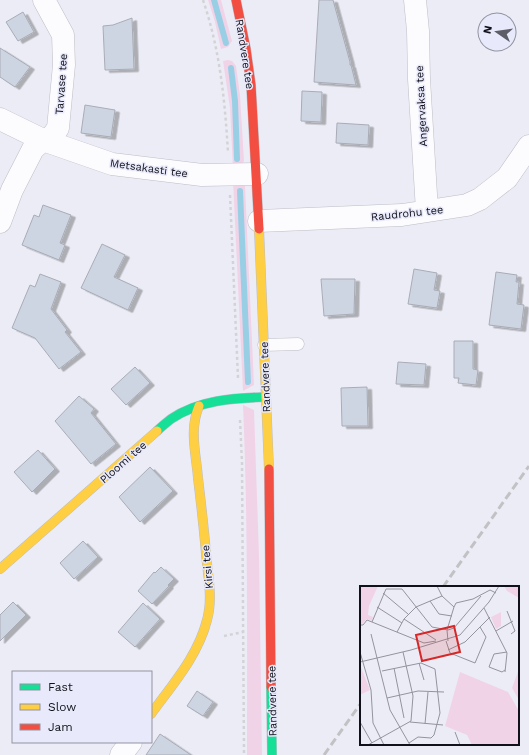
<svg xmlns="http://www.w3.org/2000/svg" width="529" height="755" font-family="'Work Sans',sans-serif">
  <defs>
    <filter id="shadow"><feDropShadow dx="4.5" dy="2.5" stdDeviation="0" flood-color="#0004"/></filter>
  </defs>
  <rect width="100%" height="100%" fill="#ececf6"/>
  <path fill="#f1d3e8" d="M208,0H221L232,41L228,47L221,49L215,22Z
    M228,60L232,61L236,66L240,95L244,161L241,165L233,169L230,108L223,61Z
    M233,180L245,186L254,385L243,391Z
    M243,405L254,410L259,555L262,755H247C247,638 248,521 243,405Z"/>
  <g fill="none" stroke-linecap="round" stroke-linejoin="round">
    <path stroke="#99cfe5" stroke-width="6" d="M214,0L226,43
      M231,68L235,101L237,159
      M240,191L248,382"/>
  </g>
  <path fill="#cdd5e3" stroke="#a9acb5" filter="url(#shadow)" d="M319,0H333L350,62V65H351L356,85L314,82Z
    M23,12L34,32L18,41L6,22Z
    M132,18L134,69L105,70L103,26L113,25Z
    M0,48L30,67L15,87L0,77Z
    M302,91L322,92L321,122L301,121Z
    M85,105L115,110L111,137L81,133Z
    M337,123L369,125L368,145L336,143Z
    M43,205L71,215L60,243L65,245L59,260L22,245L34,215L39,217Z
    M102,244L125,255L114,277L138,288L128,310L81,288Z
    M414,269L437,273L434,290L440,291L437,308L408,304Z
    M496,272L517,275L516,282H519L517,304L524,305L521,329L489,325Z
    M40,274L61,282L51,309L67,330L65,332L81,352L59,369L35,338L12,328L30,285L35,287Z
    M321,279H355L354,314L324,316Z
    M454,341H473V369L478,370L476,385L458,383L459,378H454Z
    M398,362L426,364L424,385L396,384Z
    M135,367L150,383L126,405L111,389Z
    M367,387L368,426H342L341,388Z
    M79,396L94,409L91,413L116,444L91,464L55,421Z
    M38,450L55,469L32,492L14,472Z
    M150,467L173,491L140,522L119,497Z
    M83,541L98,557L74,579L60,563Z
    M161,567L174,579L168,585L169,586L152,604L138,591L154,572L155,573Z
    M13,602L26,615L0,641V615Z
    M143,603L160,619L135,647L118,632Z
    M197,691L213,702L203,716L187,706Z
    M160,734L191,755H146Z"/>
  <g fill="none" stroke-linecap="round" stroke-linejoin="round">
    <g stroke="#bdbdc6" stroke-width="13">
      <path id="lane" d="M264,345L298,344"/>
    </g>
    <g stroke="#bdbdc6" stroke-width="23">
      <path id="street" d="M415,0L418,31L419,79L427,211
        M0,119L43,140L112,164L202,175L257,174
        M259,221L402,215L467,205L480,199L507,178L529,146
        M0,222L12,190L33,149L43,140L51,138L58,128L64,65L63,35L44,0
        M121,755L131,742"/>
    </g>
    <g stroke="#bdbdc6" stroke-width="10">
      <path id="fast" d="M157,431C161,427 166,423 171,419C199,400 233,398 266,397
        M271,687L272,755"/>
    </g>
    <g stroke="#bdbdc6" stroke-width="10">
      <path id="slow" d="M259,229L269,469
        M0,569L157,431
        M151,714C172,685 198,656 207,620C213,599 208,576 206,554C204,528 201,503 198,478C196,453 189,430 199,406"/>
    </g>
    <g stroke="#bdbdc6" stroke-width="10">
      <path id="jam" d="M236,0L246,49L251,85L259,229
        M269,469L271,687"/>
    </g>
    <path stroke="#d3d3d7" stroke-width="2.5" stroke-dasharray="3 3" stroke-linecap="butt" d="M203,0C220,50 225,101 228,153
      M230,195L238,378
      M240,420L242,463L244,755
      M224,636L243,632"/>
    <use href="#lane" stroke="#fcfcfe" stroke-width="12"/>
    <use href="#street" stroke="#fcfcfe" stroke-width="22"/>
    <use href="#fast" stroke="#16e098" stroke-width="9"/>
    <use href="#slow" stroke="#ffcf43" stroke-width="9"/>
    <use href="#jam" stroke="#f24e42" stroke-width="9"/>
    <path stroke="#c2c2c5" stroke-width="3" stroke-dasharray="8 4" stroke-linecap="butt" d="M443,587L529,466
      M324,755L361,703"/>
  </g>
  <g text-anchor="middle" stroke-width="3" stroke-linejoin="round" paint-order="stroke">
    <g font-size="11" fill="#11111b" stroke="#e8e9fa">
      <text transform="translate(245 54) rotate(81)" y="4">Randvere tee</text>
      <text transform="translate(61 84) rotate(-86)" y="4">Tarvase tee</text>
      <text transform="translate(421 106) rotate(-93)" y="4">Angervaksa tee</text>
      <text transform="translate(149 168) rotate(8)" y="4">Metsakasti tee</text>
      <text transform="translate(407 213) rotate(-6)" y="4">Raudrohu tee</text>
      <text transform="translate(265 377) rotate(-92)" y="4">Randvere tee</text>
      <text transform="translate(123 462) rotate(-41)" y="4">Ploomi tee</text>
      <text transform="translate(207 567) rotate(-95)" y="4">Kirsi tee</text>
      <text transform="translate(272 701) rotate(-91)" y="4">Randvere tee</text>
    </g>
  </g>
  <g transform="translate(360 586)">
    <rect width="159" height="159" fill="#ececf6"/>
    <path d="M0,0H18L9,20L8,29L13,31L12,35L7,33L2,38L0,37ZM144,0H159V12L147,5ZM141,26V40L136,43L131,31ZM0,79L10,104L0,109ZM159,83V114L152,102ZM100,86L148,106L159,125V159H112L107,149L85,140Z" fill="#f1d3e8"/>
    <path fill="none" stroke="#94949e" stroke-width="1" d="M77,0L82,10L94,21L87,44L88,55M23,7L48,28M70,15L79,28L92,30M17,21L42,37M94,21L96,17L113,13L130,4L136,7M124,22L147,67L145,86M147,25L155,45L151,48M44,33L76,54M12,36L26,3H42L72,41L88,44L94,42L121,10M0,39H3L7,34L64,57L76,55M136,45L153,35M37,46L44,33L56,21L82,10M11,48L30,124L50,159M86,55L90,67L115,77L126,51L120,41M51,64L100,49L129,16L139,0M88,64L105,56L130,31M0,66L11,104L13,137L24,159M0,76L51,64M59,77L64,94M34,82L44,132M145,84L142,86L129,81L134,68L147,66M22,85L61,77L75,83L80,127L74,149L71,152L58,151L49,157M27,112L58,105L84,106M0,136L12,157M50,136L83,139M65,138L68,106M95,146L100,159M8,159L51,135L53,110L43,66"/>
    <path fill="#d62828" fill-opacity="0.15" stroke="#d62828" stroke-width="2" d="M94,40L100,66L62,75L56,49Z"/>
    <rect width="159" height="159" fill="none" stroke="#11111b" stroke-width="2"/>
  </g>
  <rect x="12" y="671" width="140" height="72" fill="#e8e9fa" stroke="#9293a1"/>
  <rect x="20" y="684" width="20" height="6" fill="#16e098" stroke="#9293a1"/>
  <text x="48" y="691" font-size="12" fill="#11111b">Fast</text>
  <rect x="20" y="704" width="20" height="6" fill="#ffcf43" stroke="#9293a1"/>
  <text x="48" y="711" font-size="12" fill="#11111b">Slow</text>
  <rect x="20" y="724" width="20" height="6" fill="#f24e42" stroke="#9293a1"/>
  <text x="48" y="731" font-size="12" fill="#11111b">Jam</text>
  <g transform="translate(497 32) rotate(283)"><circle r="19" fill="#e8e9fa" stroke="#9293a1"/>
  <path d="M0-3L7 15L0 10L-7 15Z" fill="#5e5e68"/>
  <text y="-6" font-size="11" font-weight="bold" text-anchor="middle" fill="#11111b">N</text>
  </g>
</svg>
